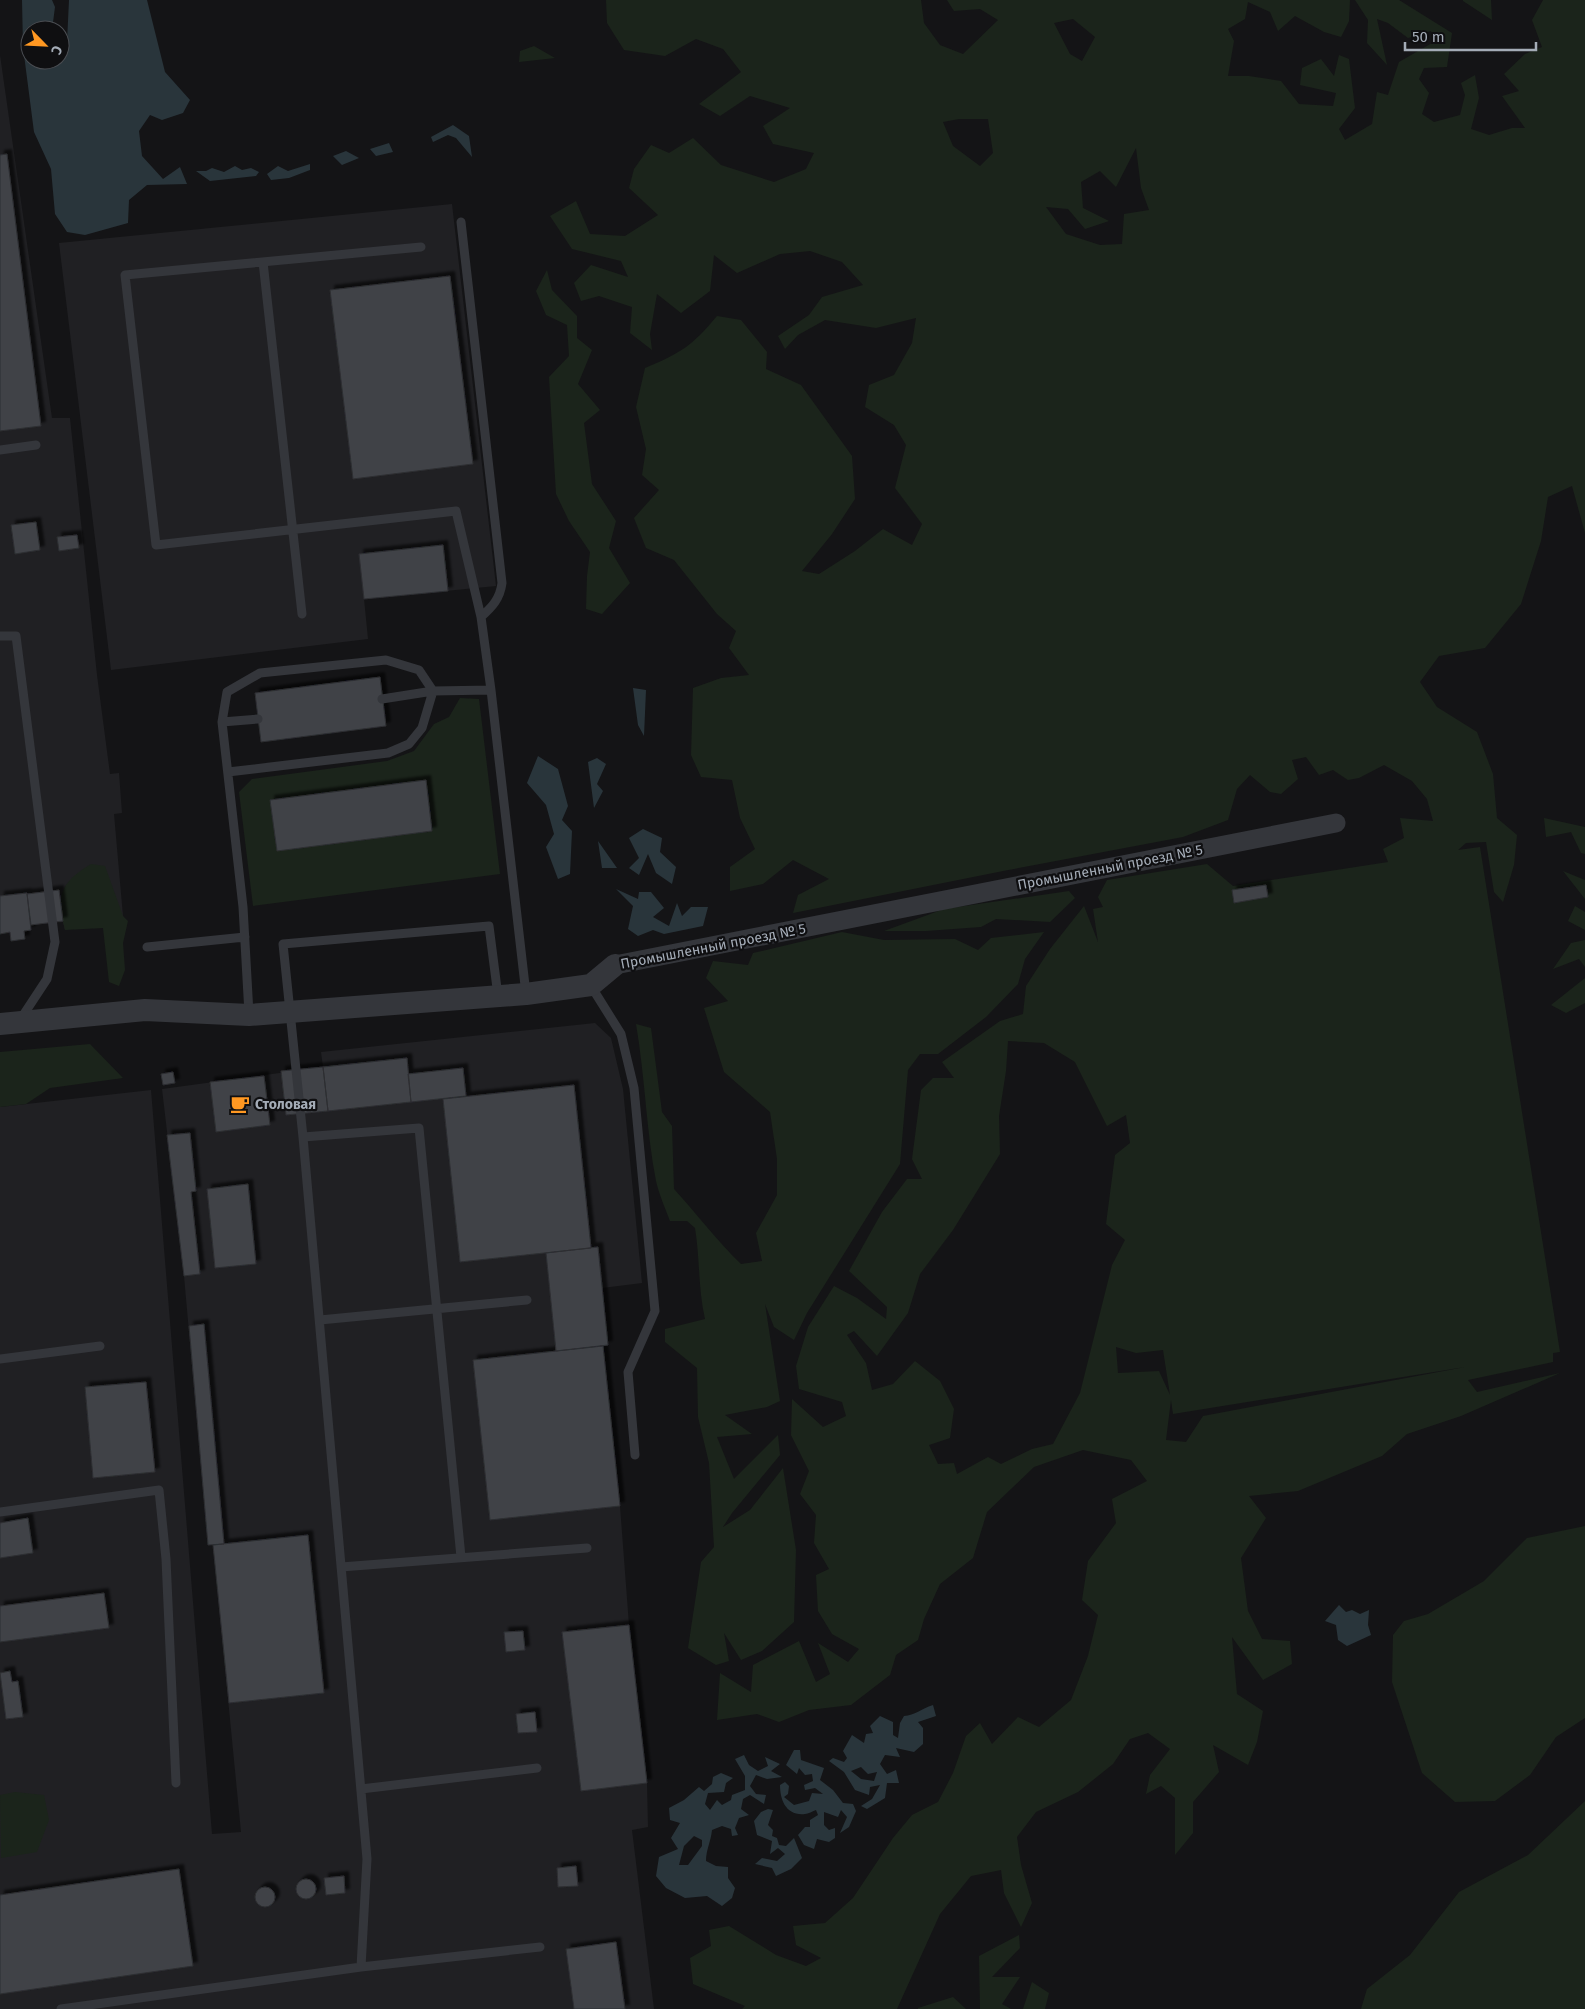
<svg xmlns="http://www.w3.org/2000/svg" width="1585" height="2009" font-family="'Fira Sans',sans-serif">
  <defs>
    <filter id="shadow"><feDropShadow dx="4.5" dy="-4.5" stdDeviation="1" flood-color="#0009"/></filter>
  </defs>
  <rect width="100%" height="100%" fill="#141416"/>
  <path fill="#202023" d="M0,55L52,418H70L97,675L110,774L119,773L122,813L114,814L123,916L65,930L63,922L31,925V930L24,931L25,939L11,941L10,933L0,934Z
    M452,204L496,586L364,599L368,639L111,670L59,243Z
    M595,1023L611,1038L623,1089L642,1283L602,1288L608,1345L603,1346L620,1506L629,1625L647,1783L648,1827L632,1830L654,2009H0V1107L151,1090L212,1834L241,1832L213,1545H208L184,1276L162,1089L323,1067L321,1052Z"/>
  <path fill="#1b241b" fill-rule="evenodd" d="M606,0H921L924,23L940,45L963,54L998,20L980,9L954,11L947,0H1350L1349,21L1341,37L1324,32L1295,16L1278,31L1270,12L1248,2L1245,19L1228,29L1234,41L1228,76H1249L1281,81L1299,104L1333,106L1336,93L1300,85L1302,68L1321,59L1334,76L1339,55L1349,59L1355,108L1339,129L1345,140L1372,124L1377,92L1388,95L1399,62L1432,43L1431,31L1408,38L1388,23L1377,19L1387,65L1367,43L1368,20L1355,0H1399L1452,33L1447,67L1424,68L1419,79L1429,93L1422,114L1434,122L1460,115L1465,95L1461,83L1475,75L1479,98L1471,129L1489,135L1512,128H1525L1502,96L1519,91L1504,74L1525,54L1542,47L1532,20L1543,0H1585V533L1572,486L1548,497L1541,541L1521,604L1485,648L1439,656L1420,682L1437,707L1477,732L1493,774L1497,818L1517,835L1514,865L1503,902L1494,892L1486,842L1466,843L1458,850L1480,847L1560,1352L1553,1353V1362L1468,1380L1477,1392L1560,1373L1461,1416L1407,1434L1382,1456L1298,1491L1249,1496L1266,1518L1241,1558L1248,1611L1262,1639L1290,1641L1292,1664L1263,1680L1232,1637L1237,1694L1263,1711L1257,1742L1248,1765L1213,1745L1219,1772L1193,1802V1833L1175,1855V1798L1161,1786L1146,1794L1150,1775L1170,1749L1148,1733L1130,1739L1113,1764L1078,1792L1036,1812L1017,1837L1021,1865L1032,1903L1021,1927L1004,1893L1001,1870L971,1876L940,1914L897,2009H742L745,2006L693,1984L690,1958L711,1946L709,1930L729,1926L776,1955L806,1966L821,1958L796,1945L793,1926L825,1923L853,1898L893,1838L912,1815L938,1802L953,1773L966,1736L980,1723L992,1744L1018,1717L1039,1727L1071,1700L1088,1656L1098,1615L1082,1600L1088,1561L1116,1523L1112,1499L1147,1481L1131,1460L1083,1450L1034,1467L987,1512L973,1558L940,1584L924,1619L918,1640L896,1655L890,1675L851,1705L809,1710L779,1722L757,1714L717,1720L720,1673L751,1692L753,1665L799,1641L816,1682L830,1674L818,1643L848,1662L859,1649L832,1634L818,1611L816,1575L829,1569L814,1543L816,1515L800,1494L809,1471L791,1435L792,1399L823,1427L846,1416L842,1402L799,1389L796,1366L808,1327L834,1286L857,1298L886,1319L887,1307L849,1271L882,1212L907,1179H922L912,1159L921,1090L933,1078H954L942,1062L1000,1021L1023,1014L1026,986L1050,949L1084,906L1098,942L1093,909L1103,907L1098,897L1107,880L1207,864L1233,886L1388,862L1383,849L1404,838L1400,818L1433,821L1427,799L1412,781L1384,765L1359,778L1348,780L1333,770L1319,775L1306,757L1292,760L1298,779L1281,794L1270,792L1250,775L1237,789L1228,820L1183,837L1003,871L793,913L798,895L829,879L793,860L763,884L730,891V867L755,849L740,818L732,780L701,777L691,755L693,688L721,678L749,675L729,648L736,631L717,614L674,560L646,548L634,518L659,490L642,475L646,449L636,407L645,368C681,353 692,346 717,316L741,320L767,352L766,369L801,385L852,456L855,499L832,534L802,571L819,574L855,551L883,529L912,545L922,524L895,488L906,445L894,425L865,407L869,385L894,375L912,343L916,318L876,328L825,320L798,335L785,349L778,336L809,315L822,297L863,285L842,262L810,251L780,254L737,273L714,255L710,291L681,313L657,294L650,334L652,350L630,333L632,307L599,296L581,301L574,283L591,265L628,277L621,261L572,249L550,216L576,201L590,234L625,236L658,215L629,188L634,169L651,145L669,153L693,138L721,165L774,182L806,169L814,153L773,144L763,126L790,108L750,96L720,116L699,104L741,72L723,49L696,39L665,56L624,50L607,23ZM1073,19L1095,37L1082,61L1070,54L1054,23ZM959,119H988L993,153L980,166L953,146L943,122ZM1136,148L1141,188L1149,210L1124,214L1122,244L1100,245L1066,234L1046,207L1068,209L1085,229L1109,221L1083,208L1081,182L1100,171L1116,187ZM1008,1041L1044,1043L1075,1062L1107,1126L1126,1115L1130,1143L1115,1155L1106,1224L1125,1240L1112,1265L1080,1393L1053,1444L1032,1449L1001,1464L988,1457L957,1474L954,1463L938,1464L929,1445L950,1438L954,1409L940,1381L915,1361L893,1384L872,1390L866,1363L847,1335L854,1331L877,1356L908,1313L920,1274L953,1230L1000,1154L999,1116L1006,1071ZM1116,1347L1136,1353L1163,1350L1170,1395L1159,1371L1118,1373ZM1465,1367L1203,1416L1186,1442L1166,1440L1171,1400L1173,1414Z
    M1463,0H1491L1492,20L1463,1Z
    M534,46L555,58L519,62L520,51Z
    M547,270L552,290L577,316V338L592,350L578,384L600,410L584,423L592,484L616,521L609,548L630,583L602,614L586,609L587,576L590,552L569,521L556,494L549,377L569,356L567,325L546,315L536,291Z
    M460,698L479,699L500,874L253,906L239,792L252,779L387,761L414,751L434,724L449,717Z
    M1544,818L1585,827V854L1581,853L1571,832L1546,837Z
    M91,864L105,866L123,916L128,921L123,943L125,970L119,986L109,982L103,928L65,930C56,895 60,883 91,864Z
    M1563,871L1585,880V899Z
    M1069,891L1075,898L1050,922L996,919L981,927L926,931H884L944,909Z
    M1575,906L1585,912V930L1568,921Z
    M842,932L884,940L955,939L978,950L991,938L1044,932L1025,959L1018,984L986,1017L938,1054H920L908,1070L900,1164L807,1313L794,1340L774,1327L765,1304L780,1401L767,1407L725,1415L752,1434L717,1437L734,1479L778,1435L780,1455L732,1513L723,1527L750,1510L783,1468L796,1550L794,1622L762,1651L741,1660L724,1633L729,1661L716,1665L688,1648L701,1562L714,1547L709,1463L698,1417L697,1368L665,1342V1329L705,1319C698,1289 700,1258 695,1228L687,1221H670C665,1208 659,1194 656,1181C646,1129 645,1076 636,1024L651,1028L662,1112L672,1126L674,1189C697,1214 717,1241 741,1264L762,1261L756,1233L777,1195V1159L770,1112L724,1072L704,1008L728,1001L706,978L713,961L748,965L753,953Z
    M1585,940V967L1579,959L1553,969L1571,943Z
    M1585,978V1003L1566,1013L1551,1005Z
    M90,1044L123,1078L50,1088L26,1104L0,1107V1052Z
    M1585,1526V1718L1556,1737L1530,1775L1495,1801L1455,1802L1422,1773L1392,1682L1393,1635L1404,1621L1428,1614L1484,1581L1527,1538Z
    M15,1792L44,1795L49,1820L37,1852L1,1858L0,1795Z
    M1585,1801V2009H1361L1367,1989L1410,1955L1459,1892L1528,1855Z
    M1019,1935L1020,1948L992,1977H1020L1002,2004L1011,2009H980L979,1956Z
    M1032,1982L1049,1993L1045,2009H1023Z
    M953,1997L966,2009H918V2008Z"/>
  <path fill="#29353b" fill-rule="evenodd" d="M22,0H52L55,7L52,30H30V60H60V45L67,42L69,0H147L165,72L190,100L183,113L162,120L150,115L139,131L142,156L163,179L180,167L187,184L147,185L129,200L128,223L85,235L67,232L55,214L51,169L34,132L23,47Z
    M453,125L469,136L472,157L456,138L448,135L433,142L431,137Z
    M389,143L393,152L376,156L370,149Z
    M346,151L359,158L342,165L333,156Z
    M310,164V170L289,178L271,180L267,174L278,166L288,171Z
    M235,166L242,170L251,168L259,172L256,176L210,181L196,171H206L212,168L224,172Z
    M633,688L646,690L644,736L638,725Z
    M538,756L558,769L568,806L562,820L572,831L570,874L558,879L546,847L554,834L546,805L527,783Z
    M597,758L606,764L597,784L603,791L594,808L588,762Z
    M643,829L662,838L660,852L676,867L672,884L656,873L648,854L639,875L629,868L639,858L629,838Z
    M598,841L617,868H602Z
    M616,889L638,899L639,892H651L664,908L653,917L669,926L677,903L682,916L691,907H708L703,926L664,934L653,930L638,936L628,929L633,906Z
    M1339,1605L1346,1612L1352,1610L1360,1614L1369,1610L1368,1625L1371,1635L1347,1646L1338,1640L1336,1625L1325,1621Z
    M933,1705L936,1716L918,1722L923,1728V1744L914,1752L896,1748L900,1757L885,1755L880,1764L887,1774L896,1770L899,1783H887L885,1798L867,1809L861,1806L872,1799L880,1785L870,1787L869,1795L855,1790L844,1772L829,1761L833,1758L844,1762L847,1758L843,1751L852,1735L864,1743L866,1734L873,1733L870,1726L880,1716L893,1722V1735L898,1738L900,1723L904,1716C915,1715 921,1709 933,1705ZM861,1767L868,1774L877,1772L874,1781L861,1779L851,1771Z
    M794,1750H800L801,1760L824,1768L820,1780L833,1790L843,1803L853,1804L856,1811L849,1827L840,1833L847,1817L841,1810L838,1817L824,1812V1825L829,1830L835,1828V1838L829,1842L817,1839L814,1849L804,1845L798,1835L805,1827H810V1820L818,1815L816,1810C813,1811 808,1814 805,1814C786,1816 780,1800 780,1785L785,1782L789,1786L788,1794L784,1797L794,1805L809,1801L812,1793L823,1794L815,1788L805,1790L804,1785L813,1781L812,1774L805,1775L799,1768L797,1774L786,1765Z
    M744,1755L749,1765L758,1771L768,1766L765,1757L780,1764L771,1771L782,1777L767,1779L756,1775L750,1786L756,1794L766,1795L764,1804L750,1795L743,1799L741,1809L749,1815L739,1818L735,1828L738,1835L732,1836L731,1829L722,1826L712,1830C711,1841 706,1850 706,1861L716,1866L728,1867V1878L735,1888L732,1898L722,1906L707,1896L685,1898L666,1888L656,1876L659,1857L678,1849L671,1838L680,1823L670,1820L669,1808L684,1800L699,1787L704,1791L712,1784L713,1777L721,1773L733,1778L726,1783L724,1792L708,1793L705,1804L710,1810L717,1800L722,1805L731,1800L732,1795L745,1790V1776L735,1759ZM694,1836L702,1840V1846L688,1865H679L684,1846Z
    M768,1809L773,1810L768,1825L773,1830L772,1836L777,1838L779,1845L786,1846L794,1838L802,1858L791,1869L776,1876L772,1868L755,1864L762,1858L777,1861L785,1854L778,1848L770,1854L772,1841L757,1835L754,1821L761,1812Z"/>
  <path fill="#3f4246" stroke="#2d2e32" filter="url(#shadow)" d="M7,154L41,426L0,431V155Z
    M450,276L473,464L353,479L330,290Z
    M36,522L40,550L15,554L11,525Z
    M77,535L79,548L59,551L57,537Z
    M443,545L448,591L364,599L359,554Z
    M380,677L386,726L261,742L255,693Z
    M426,780L432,831L277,851L270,800Z
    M1266,885L1268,897L1234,903L1232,890Z
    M59,890L63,921L31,925L27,894Z
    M27,893L31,930L24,931L25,939L11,941L10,932L0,934V896Z
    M407,1058L411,1102L328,1111L323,1067Z
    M323,1067L328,1111L286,1115L281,1071Z
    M463,1068L466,1096L411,1102L408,1074Z
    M173,1072L175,1083L163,1085L161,1074Z
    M264,1076L270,1125L216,1132L210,1082Z
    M574,1085L591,1248L460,1262L443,1099Z
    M190,1133L196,1191L191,1192L200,1274L184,1276L167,1135Z
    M248,1184L256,1264L215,1268L207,1189Z
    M598,1247L608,1345L556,1351L546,1253Z
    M204,1324L224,1544L208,1545L189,1326Z
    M603,1346L620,1506L490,1520L473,1360Z
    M146,1382L155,1472L93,1478L85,1387Z
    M28,1518L33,1553L0,1558V1523Z
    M308,1535L324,1693L229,1703L213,1545Z
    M104,1593L109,1628L0,1642V1606Z
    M629,1625L647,1783L581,1791L562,1632Z
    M523,1631L525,1650L506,1652L504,1632Z
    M10,1671L12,1682L18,1681L23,1717L6,1719L0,1673Z
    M535,1712L537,1732L518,1733L516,1714Z
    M576,1866L578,1886L558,1887L557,1868Z
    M179,1869L193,1966L0,1994V1895Z
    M344,1876L345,1893L326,1895L324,1878Z
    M296 1889a10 10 0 1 1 20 0a10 10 0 1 1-20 0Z
    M255 1897a10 10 0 1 1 20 0a10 10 0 1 1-20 0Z
    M616,1942L625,2009H574L566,1949Z"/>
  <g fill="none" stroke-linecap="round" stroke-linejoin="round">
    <path stroke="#34363b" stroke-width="9" d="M461,222L502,583C500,599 492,607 481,617
      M421,247L125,275L156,545L456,511L481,617L491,690L526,994
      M263,262L302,614
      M0,450L36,445
      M0,636H16L55,942L47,979L20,1020
      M382,699L433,691L491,690
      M222,722L227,692L260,673L386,660L419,670L433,691L422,728L409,744L388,753L228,772
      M147,947L245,937
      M591,986L621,1034L634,1088L655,1311L628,1372L635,1455
      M249,1014L243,907L222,722L258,719
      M303,1137L419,1128L461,1557
      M320,1320L527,1300
      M0,1359L100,1346
      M0,1512L159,1490L166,1559L176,1783
      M341,1567L587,1548
      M361,1789L537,1768
      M361,1967L367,1859L303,1137L283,944L489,926L498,996
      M61,2009L361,1967L540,1947"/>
    <path stroke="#34363b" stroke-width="19" d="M615,965L1336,823"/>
    <path stroke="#34363b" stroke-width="22" d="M0,1024L145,1010L249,1015L526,994L591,985L615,965"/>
  </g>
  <defs>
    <g id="cafe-bare" transform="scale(1.5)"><path d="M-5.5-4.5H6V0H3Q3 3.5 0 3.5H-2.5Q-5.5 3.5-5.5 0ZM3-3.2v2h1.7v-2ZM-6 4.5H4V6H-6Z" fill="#ff9822" stroke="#0f0f11" stroke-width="2.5" paint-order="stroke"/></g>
  </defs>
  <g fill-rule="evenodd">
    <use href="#cafe-bare" x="240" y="1104"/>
  </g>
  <g text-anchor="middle" stroke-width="4.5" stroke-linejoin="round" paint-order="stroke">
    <g font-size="14" fill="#a4acb7" stroke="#0f0f11">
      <text transform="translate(1110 867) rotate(-11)" y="5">Промышленный проезд № 5</text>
      <text transform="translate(713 946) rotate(-11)" y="5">Промышленный проезд № 5</text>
    </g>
    <g font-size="14" font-weight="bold" fill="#a4acb7" stroke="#0f0f11" text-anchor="start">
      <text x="255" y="1109">Столовая</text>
    </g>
  </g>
  <g transform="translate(45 45) rotate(114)"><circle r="24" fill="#0f0f11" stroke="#4b4e53"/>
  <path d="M0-4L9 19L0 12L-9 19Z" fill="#ff9822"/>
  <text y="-8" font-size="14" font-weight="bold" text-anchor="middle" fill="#a4acb7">С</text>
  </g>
  <path d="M1405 42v8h131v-8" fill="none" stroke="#a4acb7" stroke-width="2.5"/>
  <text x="1412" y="42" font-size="15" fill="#a4acb7" stroke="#0f0f11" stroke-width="4" paint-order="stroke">50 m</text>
</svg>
